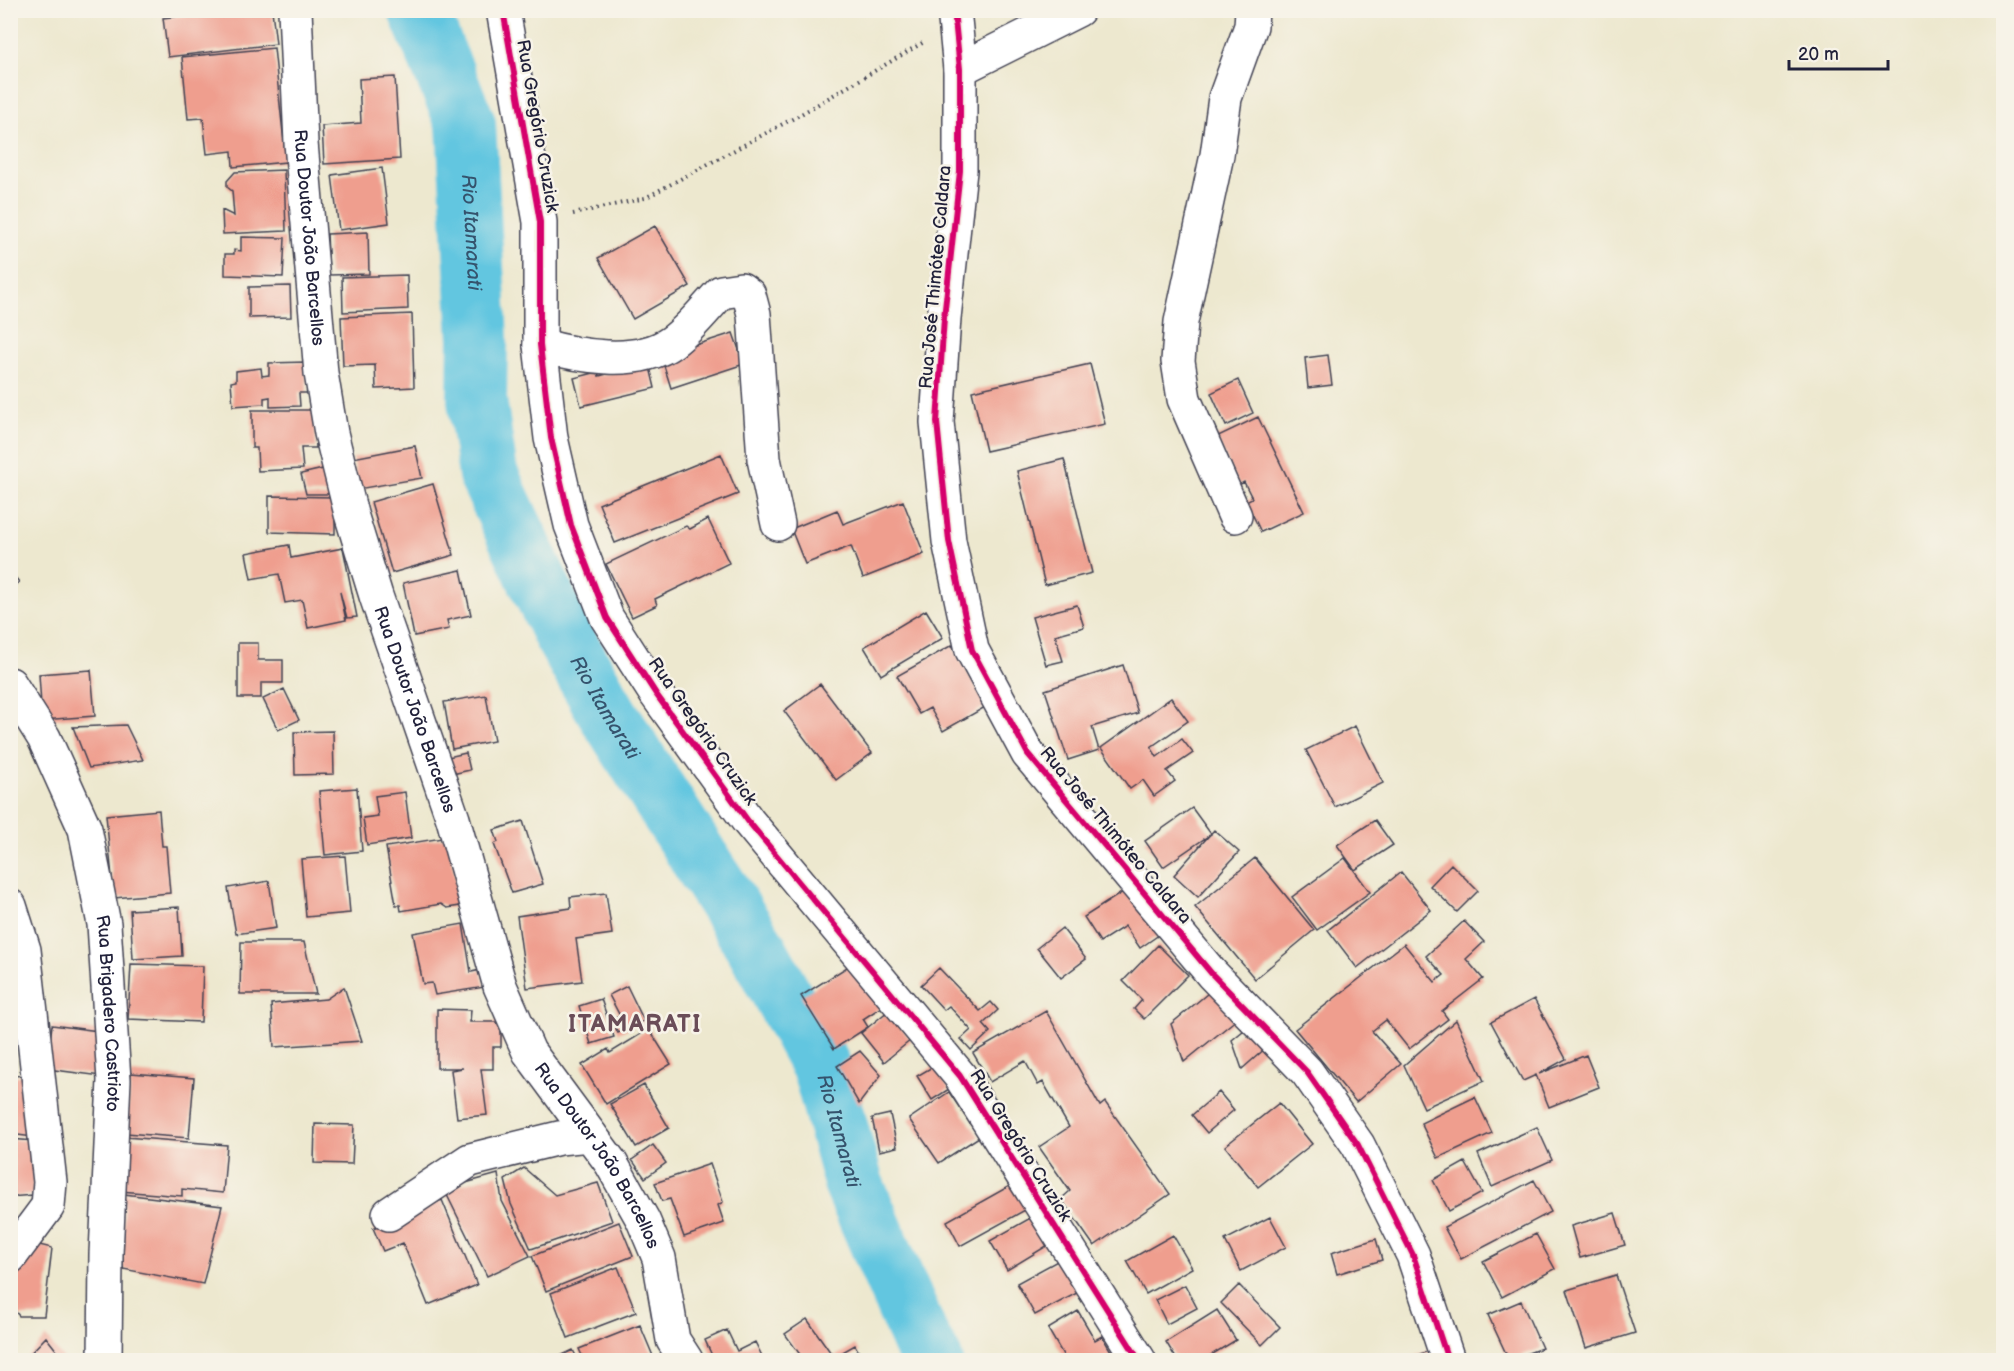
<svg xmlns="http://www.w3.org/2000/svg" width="2014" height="1371" font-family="'Balsamiq Sans',sans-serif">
  <rect width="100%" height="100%" fill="#f7f3e8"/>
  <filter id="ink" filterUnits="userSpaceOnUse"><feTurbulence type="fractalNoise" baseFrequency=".0167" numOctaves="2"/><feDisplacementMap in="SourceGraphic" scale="12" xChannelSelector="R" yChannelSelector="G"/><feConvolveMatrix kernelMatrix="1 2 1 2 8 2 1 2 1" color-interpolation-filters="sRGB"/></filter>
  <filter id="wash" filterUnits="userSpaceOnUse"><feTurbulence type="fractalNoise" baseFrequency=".008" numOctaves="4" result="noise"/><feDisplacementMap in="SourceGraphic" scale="24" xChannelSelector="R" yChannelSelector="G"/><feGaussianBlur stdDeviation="1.35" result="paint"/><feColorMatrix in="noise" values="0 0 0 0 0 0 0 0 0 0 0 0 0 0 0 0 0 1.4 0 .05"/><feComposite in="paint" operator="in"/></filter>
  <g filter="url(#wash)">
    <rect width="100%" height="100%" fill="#ede8cf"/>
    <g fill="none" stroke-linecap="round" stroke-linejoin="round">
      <path stroke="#62c6e0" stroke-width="60" id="s1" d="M418,10L466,124L478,339L477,400L488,474L562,633L609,716L757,949L822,1068L854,1185L921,1341L933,1360"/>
    </g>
    <g id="blocks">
      <path fill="#ef9e8e" d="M228,10H272L276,44L168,57L163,18Z
        M274,48L286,162L233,167L232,151L207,154L203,118L188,119L182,57Z
        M395,77L400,159L324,164L322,126L361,123L359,79Z
        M382,168L389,223L339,230L332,175Z
        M284,170L286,231L223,234L222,210L234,216L232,191L227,187V181L235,172Z
        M655,226L690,286L633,319L598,258Z
        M368,232L369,274L329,275L327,234Z
        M241,237L285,238L283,277L225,275V254H234V250L241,251Z
        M407,275L408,309L343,312L342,277Z
        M290,286L291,317L249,318V287Z
        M412,314L414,387L376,389L375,365L343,366L341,317Z
        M733,333L744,364L671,388L661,356Z
        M1328,355L1332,385L1308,388L1305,358Z
        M306,362L307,393H299L300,406L270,407V397L264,398V404L233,406L231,382L236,381V371L261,368L262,376L269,375V363Z
        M649,363L655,388L581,406L574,378L598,372L599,376Z
        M1090,364L1105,424L986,451L972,391Z
        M1238,380L1253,413L1226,426L1211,393Z
        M252,410H315L316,448H301L303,469L258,471L257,448H252Z
        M1258,417L1304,512L1261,532L1246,501L1252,498L1244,482L1239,485L1216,437Z
        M415,446L422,478L358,489L353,458Z
        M721,454L738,494L615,543L599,504Z
        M1064,459L1092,573L1045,585L1017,471Z
        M323,469L330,494H306L301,474Z
        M433,484L454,555L392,573L371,502Z
        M269,496L335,497V534L269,532Z
        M903,501L924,554L863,578L851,546L805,564L791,529L837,510L843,524Z
        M708,519L729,563L655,599L657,605L632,617L606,564L686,526L690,529Z
        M289,545L291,558L343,548L357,617L347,618L340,592L346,620L308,628L302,600L285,603L279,574L251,579L246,553Z
        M461,570L471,615L447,620L449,629L414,636L403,583Z
        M10,571L19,582L10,589Z
        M1077,605L1084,627L1055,635L1063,661L1046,665L1032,617Z
        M926,610L943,638L881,675L864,647Z
        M238,643H258V660H283V683H261V698H238Z
        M952,645L987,706L943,731L930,708L919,714L897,676Z
        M1123,665L1138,713L1092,727L1099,750L1068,760L1045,690Z
        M91,670L95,716L42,720L39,674Z
        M820,684L872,753L836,780L784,711Z
        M284,689L299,720L278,730L263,699Z
        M486,695L494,741L452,749L444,702Z
        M1171,698L1188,721L1151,747L1157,757L1182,739L1193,753L1167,771L1175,781L1154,796L1143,780L1130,789L1101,748Z
        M126,725L143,760L89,768L73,727Z
        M1355,726L1383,783L1335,807L1306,750Z
        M333,731L334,774L295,775L294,732Z
        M466,753L470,770L452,774L448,757Z
        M357,788L362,851L325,855L319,791Z
        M405,792L411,838L367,845L363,818L378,816L375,796Z
        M1192,808L1211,834L1163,867L1145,841Z
        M159,810L162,846H166L170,893L114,898L106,815Z
        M1375,820L1393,845L1355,870L1337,845Z
        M523,821L543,884L512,893L494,844L498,842L494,830Z
        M1214,830L1239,852L1198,897L1174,875Z
        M448,837L460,906L447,908L441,904L401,911L400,905H396L386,847Z
        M345,856L350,913L306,917L301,859Z
        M1255,858L1314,930L1255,979L1195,907Z
        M1345,858L1370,892L1317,930L1292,897Z
        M1451,864L1478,891L1457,912L1430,886Z
        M1401,872L1431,910L1357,968L1328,930Z
        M269,881L276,928L236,934L228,888Z
        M1126,890L1166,930L1140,948L1125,926L1100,942L1084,917Z
        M606,893L612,934L576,939L582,981L527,988L517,916L571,908L570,897Z
        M179,907L182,956L133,959L130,910Z
        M1464,921L1484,942L1466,959L1483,979L1442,1011L1448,1019L1409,1049L1386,1020L1372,1031L1401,1064L1356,1102L1295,1029L1404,944L1435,982L1444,975L1426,956Z
        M463,924L471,972L481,970L485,987L435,995L432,983L423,984L413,933Z
        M1062,928L1086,959L1061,978L1037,948Z
        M241,942H304L316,994H240Z
        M1158,945L1188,975L1144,1019L1134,1009L1142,1000L1123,981Z
        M855,962L883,1006L863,1019L868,1027L834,1049L801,996Z
        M131,964L203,966L201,1022L128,1019Z
        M939,968L980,1011L991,1002L998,1010L983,1024L990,1032L971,1050L961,1039L971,1030L949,1006L944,1010L921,985Z
        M627,986L644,1021L618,1033L612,1020L620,1016L609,995Z
        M344,987L362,1041L274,1047L271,1004L326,999Z
        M1213,989L1237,1019L1184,1062L1171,1024Z
        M10,994L20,999L10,1018Z
        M601,999L614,1037L591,1044L579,1006Z
        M1534,999L1566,1059L1539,1074L1586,1055L1599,1087L1549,1107L1536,1075L1523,1081L1491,1022Z
        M437,1009L471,1010L470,1022H501V1047H493V1069H481L487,1115L457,1118L451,1070L463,1068H437Z
        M888,1011L911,1040L884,1062L861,1033Z
        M1046,1011L1100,1106L1105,1102L1170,1194L1094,1246L1061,1199L1070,1191L1039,1147L1069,1127L1043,1082L1038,1085L1025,1061L990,1082L973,1053Z
        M1456,1020L1484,1081L1424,1108L1404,1065Z
        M52,1025L106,1032L101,1076L47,1069Z
        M1249,1026L1267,1047L1242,1069L1232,1040Z
        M649,1029L671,1064L606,1104L582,1065L608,1049L610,1053Z
        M860,1051L881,1075L859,1104L837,1066Z
        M934,1066L949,1089L932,1100L917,1076Z
        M131,1073L194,1078L189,1138L126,1133Z
        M31,1075L33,1137L10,1134V1076Z
        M644,1085L669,1128L636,1147L610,1104Z
        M949,1092L979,1137L939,1163L909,1119Z
        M1219,1092L1234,1110L1207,1133L1192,1115Z
        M1475,1097L1492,1133L1438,1158L1421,1123Z
        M1279,1103L1312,1144L1258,1187L1225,1146Z
        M890,1114L897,1147L879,1151L872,1118Z
        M315,1124L354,1125L352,1164L314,1163Z
        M1537,1127L1552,1160L1492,1187L1478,1154Z
        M125,1137L227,1145L223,1193L182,1189V1196L120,1191Z
        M10,1139L34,1141L33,1195L10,1197Z
        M653,1145L666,1163L645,1178L632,1160Z
        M1465,1162L1482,1193L1449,1211L1433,1180Z
        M710,1164L723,1202L718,1205L724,1223L684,1237L670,1199L662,1201L655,1183Z
        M524,1168L555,1195L598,1183L612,1221L531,1249L511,1204L505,1180Z
        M498,1174L502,1201L530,1256L487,1276L444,1189Z
        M1534,1180L1551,1212L1461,1259L1444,1227Z
        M1013,1184L1027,1209L960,1246L947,1221Z
        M124,1194L222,1206L203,1284L123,1269Z
        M442,1200L477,1285L428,1305L403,1243L383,1251L373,1228Z
        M1615,1213L1625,1245L1580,1258L1571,1226Z
        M1034,1216L1050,1244L1007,1270L990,1241Z
        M1270,1217L1286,1247L1241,1271L1225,1240Z
        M619,1222L633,1256L546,1291L532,1256Z
        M1536,1234L1555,1269L1502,1297L1483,1261Z
        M1173,1235L1192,1268L1146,1294L1127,1261Z
        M1376,1239L1382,1260L1337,1274L1331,1253Z
        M27,1242L52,1248L44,1316H19L10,1305V1266Z
        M1061,1259L1079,1292L1035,1315L1017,1283Z
        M618,1267L636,1312L568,1338L551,1293Z
        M1616,1275L1635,1333L1586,1348L1567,1290Z
        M1185,1285L1197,1308L1167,1324L1155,1300Z
        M1239,1285L1280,1327L1262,1345L1221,1303Z
        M1521,1301L1542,1348L1509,1360L1488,1315Z
        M1217,1310L1236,1340L1203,1360H1177L1166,1342Z
        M1078,1311L1095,1340L1102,1336L1115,1358L1066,1360L1048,1329Z
        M807,1319L833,1356L826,1360H804L785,1334Z
        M640,1325L653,1356L641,1360H584L579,1349Z
        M727,1330L737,1351L755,1342L764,1360H714L705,1340Z
        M46,1337L64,1360H24Z
        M855,1345L859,1352L844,1360H837L834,1357Z
        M573,1350L578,1360H552Z
        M1428,1351L1432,1360H1405Z"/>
    </g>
  </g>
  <g filter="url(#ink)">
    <use href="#blocks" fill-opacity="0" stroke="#404051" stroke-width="1.5"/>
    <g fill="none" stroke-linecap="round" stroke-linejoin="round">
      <g stroke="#404051" stroke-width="36">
        <g id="minor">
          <path id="s2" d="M295,10L301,143L321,373L331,433L351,514L376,596L453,819L500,986L529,1052L611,1163L643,1220L659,1258L673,1340L686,1360"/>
          <path d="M503,10L540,222V345L551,438L571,525L607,618L656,694L748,821L960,1076L1139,1360"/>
          <path d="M954,10L960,69V171L944,318L937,422L949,541L972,650L1028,754L1212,974L1307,1072L1358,1145L1413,1255L1448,1360"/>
          <path d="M960,69L1078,10"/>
          <path d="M540,345C578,356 637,367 672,342C691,328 705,309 721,292L741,289L749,295L754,314L764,459L778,524"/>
          <path d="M1235,516L1184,399L1178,361L1181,322L1217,155L1225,98L1251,26L1252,10"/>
          <path id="s3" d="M10,684L44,738L85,829L104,924L114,1080L106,1254L105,1360"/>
          <path d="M10,906L24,950L50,1182L48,1206L10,1257"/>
          <path d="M389,1214L470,1160L559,1138L590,1135"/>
        </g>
      </g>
      <path stroke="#404051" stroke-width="4" stroke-dasharray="1.5 4.5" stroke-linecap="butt" d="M573,214L645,198L796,117L924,42"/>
      <use href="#minor" stroke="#fff" stroke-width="33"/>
      <g stroke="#f7f3e8" stroke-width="10">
        <path id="cycleway" d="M503,10L540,222V345L551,438L571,525L607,618L656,694L748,821L960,1076L1139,1360
          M954,10L960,69V171L944,318L937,422L949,541L972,650L1028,754L1212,974L1307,1072L1358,1145L1413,1255L1448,1360"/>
      </g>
      <use href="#cycleway" stroke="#d6006c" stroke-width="6"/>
    </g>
  </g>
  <g text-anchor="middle" stroke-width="5" stroke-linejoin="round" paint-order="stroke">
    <g font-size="18" fill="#22223b" stroke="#f7f3e8">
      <text transform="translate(538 126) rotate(80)" y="6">Rua Gregório Cruzick</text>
      <text dy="6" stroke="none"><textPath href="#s2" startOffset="228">Rua Doutor João Barcellos</textPath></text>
      <text transform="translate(935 277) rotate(-85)" y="6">Rua José Thimóteo Caldara</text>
      <text dy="6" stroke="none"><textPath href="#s2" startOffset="714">Rua Doutor João Barcellos</textPath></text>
      <text transform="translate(703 731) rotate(55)" y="6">Rua Gregório Cruzick</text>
      <text transform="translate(1116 835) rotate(50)" y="6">Rua José Thimóteo Caldara</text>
      <text dy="6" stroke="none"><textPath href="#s3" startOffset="350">Rua Brigadero Castrioto</textPath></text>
      <text transform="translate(1021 1145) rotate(58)" y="6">Rua Gregório Cruzick</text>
      <text dy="6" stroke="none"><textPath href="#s2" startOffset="1200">Rua Doutor João Barcellos</textPath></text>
    </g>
    <g font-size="20" font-style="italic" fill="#35536d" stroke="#f7f3e8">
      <text dy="7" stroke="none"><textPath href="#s1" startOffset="232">Rio Itamarati</textPath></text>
      <text dy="7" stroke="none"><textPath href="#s1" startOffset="736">Rio Itamarati</textPath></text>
      <text dy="7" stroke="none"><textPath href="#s1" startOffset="1222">Rio Itamarati</textPath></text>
    </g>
    <g font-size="24" font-weight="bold" letter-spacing="1.5" fill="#6a4d58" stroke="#f7f3e8">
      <text x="635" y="1032">ITAMARATI</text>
    </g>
  </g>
  <rect width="2014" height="1371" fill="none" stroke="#f7f3e8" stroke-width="36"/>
  <path d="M1789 60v9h99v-9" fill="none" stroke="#22223b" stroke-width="3"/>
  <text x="1798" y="60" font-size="18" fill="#22223b" stroke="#f7f3e8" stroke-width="4.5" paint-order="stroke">20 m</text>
</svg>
